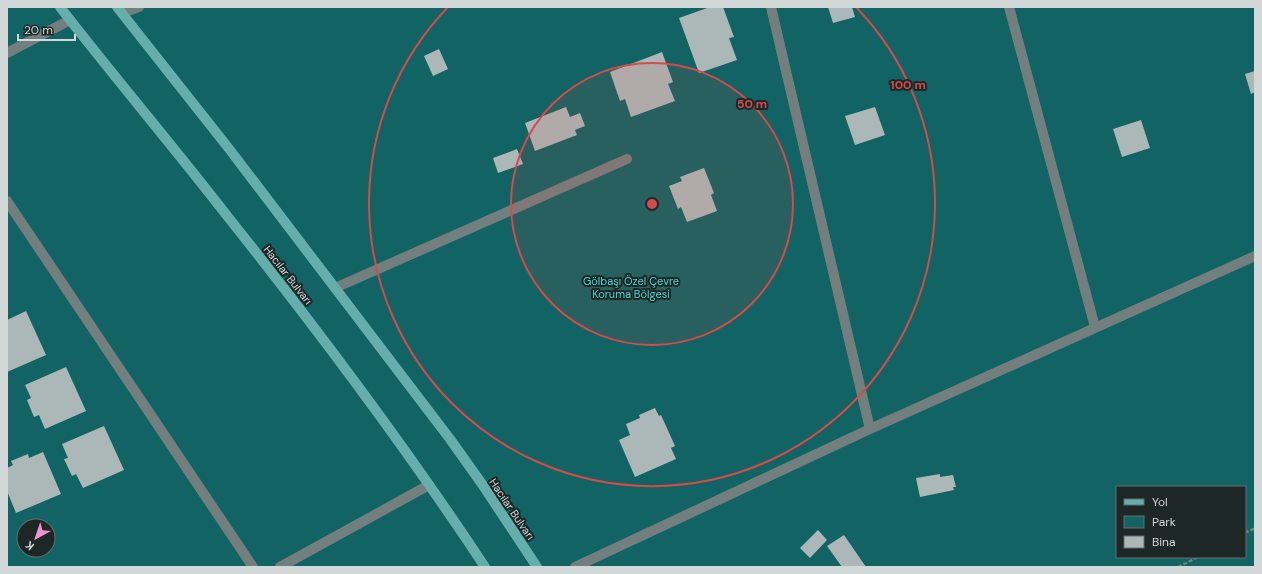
<svg xmlns="http://www.w3.org/2000/svg" width="1262" height="574" font-family="'DM Sans',sans-serif">
  <rect width="100%" height="100%" fill="#273130"/>
  <path fill="#116463" fill-rule="evenodd" d="M7,7H1255V567H7ZM1117,487H1245V557H1117ZM24,526H48V550H24Z"/>
  <path fill="#abb8b7" d="M710,7H723L734,37L729,38L737,60L699,73L679,18Z
    M828,7H852L855,17L833,23Z
    M439,49L448,69L433,76L424,56Z
    M662,52L673,82L668,84L675,101L631,117L625,99L620,101L610,72Z
    M1255,71V92L1251,94L1245,74Z
    M566,107L570,117L580,113L585,126L575,130L577,135L535,151L525,123Z
    M875,107L885,135L855,145L845,116Z
    M1141,120L1150,148L1122,157L1113,129Z
    M517,149L523,164L498,173L493,158Z
    M704,168L714,193L711,195L717,211L687,222L681,207L678,209L669,186L682,181L680,177Z
    M26,311L46,355L7,372V320Z
    M66,367L86,411L45,429L39,415L34,417L27,400L31,398L25,385Z
    M655,408L659,416L661,415L675,446L671,448L676,459L635,477L619,440L630,435L626,424L640,418L639,415Z
    M104,426L124,470L83,488L76,474L72,476L64,459L68,458L62,444Z
    M43,452L61,494L16,513L7,491V468L13,465L11,461L28,454L29,458Z
    M940,474V477L953,475L956,487H953L954,490L920,497L916,478Z
    M818,530L827,540L810,558L800,548Z
    M844,535L866,567H842L827,546Z"/>
  <g fill="none" stroke-linecap="round" stroke-linejoin="round">
    <path stroke="#767e7d" stroke-width="2.5" stroke-dasharray="4 2" stroke-linecap="butt" d="M1245,533L1255,528
      M1178,567L1198,557"/>
    <path stroke="#737f7e" stroke-width="10" d="M771,7L870,429
      M1009,7L1095,327
      M122,13L139,7
      M7,53L70,20
      M7,201L253,567
      M335,288L627,159
      M280,567L429,485
      M575,567L870,429L1255,256"/>
    <path stroke="#66aeac" stroke-width="10" d="M60,7C115,78 173,146 228,217C318,330 405,446 485,567
      M117,7L230,150L450,439L482,484L537,567"/>
  </g>
  <circle cx="652" cy="204" r="141" fill="#d54b4b" fill-opacity=".12"/>
  <g fill="none" stroke="#d54b4b" stroke-width="2">
    <circle cx="652" cy="204" r="141"/>
    <path d="M856 7A283 283 0 1 1 448 7"/>
  </g>
  <g text-anchor="middle" stroke-width="4" stroke-linejoin="round" paint-order="stroke">
    <g font-size="11" fill="#d1d8d7" stroke="#1d2726">
      <text transform="translate(288 275) rotate(52)" y="4">Hacılar Bulvarı</text>
      <text transform="translate(512 509) rotate(56)" y="4">Hacılar Bulvarı</text>
    </g>
    <g font-size="11" fill="#48d7d5" stroke="#1d2726">
      <text x="631" y="285">Gölbaşı Özel Çevre<tspan x="631" dy="13">Koruma Bölgesi</tspan></text>
    </g>
  </g>
  <circle cx="652" cy="204" r="6" fill="#d54b4b" stroke="#1d2726" stroke-width="2"/>
  <g font-size="12" text-anchor="middle" font-weight="bold" fill="#d54b4b" stroke="#1d2726" stroke-width="4" stroke-linejoin="round" paint-order="stroke">
    <text x="908" y="89">100 m</text>
    <text x="752" y="108">50 m</text>
  </g>
  <rect width="1262" height="574" fill="none" stroke="#d1d8d7" stroke-width="16"/>
  <rect x="1116" y="486" width="130" height="72" fill="#1d2726" stroke="#656e6d"/>
  <rect x="1124" y="499" width="20" height="6" fill="#66aeac" stroke="#656e6d"/>
  <text x="1152" y="506" font-size="12" fill="#d1d8d7">Yol</text>
  <rect x="1124" y="516" width="20" height="12" fill="#116463" stroke="#656e6d"/>
  <text x="1152" y="526" font-size="12" fill="#d1d8d7">Park</text>
  <rect x="1124" y="536" width="20" height="12" fill="#abb8b7" stroke="#656e6d"/>
  <text x="1152" y="546" font-size="12" fill="#d1d8d7">Bina</text>
  <g transform="translate(36 538) rotate(220)"><circle r="19" fill="#1d2726" stroke="#656e6d"/>
  <path d="M0-3L7 15L0 10L-7 15Z" fill="#f790cf"/>
  <text y="-6" font-size="11" font-weight="bold" text-anchor="middle" fill="#d1d8d7">K</text>
  </g>
  <path d="M18 34v6h57v-6" fill="none" stroke="#d1d8d7" stroke-width="2"/>
  <text x="24" y="34" font-size="12" fill="#d1d8d7" stroke="#1d2726" stroke-width="3" paint-order="stroke">20 m</text>
</svg>
